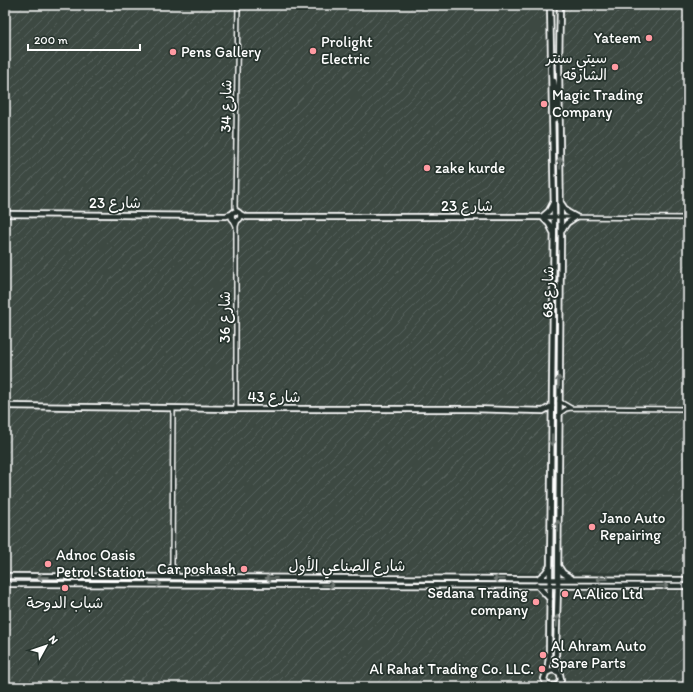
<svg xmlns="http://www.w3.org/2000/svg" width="693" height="692" font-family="Itim,'Playpen Sans Arabic',sans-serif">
  <defs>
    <pattern id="industrial-furrows" width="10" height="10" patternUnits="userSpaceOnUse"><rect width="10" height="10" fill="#3c4842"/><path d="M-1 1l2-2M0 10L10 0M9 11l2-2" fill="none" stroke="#59635e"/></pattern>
  </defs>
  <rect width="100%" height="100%" fill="#2f3b35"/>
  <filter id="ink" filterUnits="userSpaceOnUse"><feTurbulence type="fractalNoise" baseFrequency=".025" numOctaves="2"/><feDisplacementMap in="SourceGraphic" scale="8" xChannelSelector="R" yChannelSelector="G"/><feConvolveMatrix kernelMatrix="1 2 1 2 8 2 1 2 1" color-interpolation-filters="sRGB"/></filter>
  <g filter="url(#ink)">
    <path fill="url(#industrial-furrows)" d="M5,5H688V572L5,574Z
      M5,589L688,591V687H5Z"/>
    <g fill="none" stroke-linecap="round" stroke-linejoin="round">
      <g stroke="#fff" stroke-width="6">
        <path id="street" d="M237,212L235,207L238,5
          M554,217L688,218
          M233,220L236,226
          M559,401L571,408
          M236,409V226L238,220
          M559,414L566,409L571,408L688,409
          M173,566L178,577
          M166,576L171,570L172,564L173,408"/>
      </g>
      <g stroke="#fff" stroke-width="8">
        <path id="secondary" d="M554,81L555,87V119
          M561,203L567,212L576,217
          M231.5 216a4.5 4.5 0 1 1 9 0a4.5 4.5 0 1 1-9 0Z
          M5,214L226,216L232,214
          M240,214L246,217H554
          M542,217L549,211L553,203
          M542,217L549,224L553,232
          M561,232L567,223L576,217
          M5,406L236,409H471L543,411L552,406
          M559,567L563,573L571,578
          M5,576L688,580
          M539,578L545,573L550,566
          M5,584L688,586
          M537,585L550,599
          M547,672L549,657L554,212L550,5
          M558,672L552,670L546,673L544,679L547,685L555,687L559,684L561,680L560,674L558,672L556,656L558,585L561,233L559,66L560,5"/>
      </g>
      <use href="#street" stroke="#26332d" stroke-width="3"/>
      <use href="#secondary" stroke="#26332d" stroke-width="4.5"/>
    </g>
    <defs><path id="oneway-shaft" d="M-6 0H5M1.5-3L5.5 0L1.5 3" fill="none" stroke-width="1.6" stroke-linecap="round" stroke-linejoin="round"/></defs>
    <g stroke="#727a76">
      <use href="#oneway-shaft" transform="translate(560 163) rotate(-91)"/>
      <use href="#oneway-shaft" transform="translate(559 382) rotate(-90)"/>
      <use href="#oneway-shaft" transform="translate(552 440) rotate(91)"/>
      <use href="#oneway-shaft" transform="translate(558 526) rotate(-90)"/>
      <use href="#oneway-shaft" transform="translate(43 577) rotate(-179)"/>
      <use href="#oneway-shaft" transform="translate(271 578) rotate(-180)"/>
      <use href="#oneway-shaft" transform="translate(499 579) rotate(179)"/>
      <use href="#oneway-shaft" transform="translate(602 579) rotate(-179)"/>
      <use href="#oneway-shaft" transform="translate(156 584) rotate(1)"/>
      <use href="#oneway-shaft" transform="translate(328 585)"/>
      <use href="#oneway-shaft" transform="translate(662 586)"/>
      <use href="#oneway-shaft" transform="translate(557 621) rotate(-88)"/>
    </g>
  </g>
  <g fill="#ff9aa2" stroke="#26332d" stroke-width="1.5">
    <circle cx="649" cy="38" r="4"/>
    <circle cx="313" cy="51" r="4"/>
    <circle cx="173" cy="52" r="4"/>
    <circle cx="615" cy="67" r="4"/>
    <circle cx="544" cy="104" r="4"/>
    <circle cx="427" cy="168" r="4"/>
    <circle cx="592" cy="527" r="4"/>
    <circle cx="48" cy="564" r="4"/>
    <circle cx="244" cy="569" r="4"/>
    <circle cx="65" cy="588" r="4"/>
    <circle cx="565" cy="594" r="4"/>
    <circle cx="536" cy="602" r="4"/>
    <circle cx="543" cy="655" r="4"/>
    <circle cx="542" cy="669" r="4"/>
  </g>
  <g text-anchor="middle" stroke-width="3.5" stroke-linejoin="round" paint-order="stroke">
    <g font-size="15" fill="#fff" stroke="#26332d" text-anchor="start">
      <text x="641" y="43" text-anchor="end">Yateem</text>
      <text x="321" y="47">Prolight<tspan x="321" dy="17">Electric</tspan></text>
      <text x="181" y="57">Pens Gallery</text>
      <text x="607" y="63" text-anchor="end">سيتي سنتر<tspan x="607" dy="17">الشارقه</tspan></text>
      <text x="552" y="100">Magic Trading<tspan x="552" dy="17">Company</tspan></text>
      <text x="435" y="173">zake kurde</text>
      <text x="600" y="523">Jano Auto<tspan x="600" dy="17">Repairing</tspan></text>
      <text x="56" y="560">Adnoc Oasis<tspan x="56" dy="17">Petrol Station</tspan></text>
      <text x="236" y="574" text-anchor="end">Car poshash</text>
      <text x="528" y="598" text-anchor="end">Sedana Trading<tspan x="528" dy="17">company</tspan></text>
      <text x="573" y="599">A.Alico Ltd</text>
      <text x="65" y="608" text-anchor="middle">شباب الدوحة</text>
      <text x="551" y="651">Al Ahram Auto<tspan x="551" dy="17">Spare Parts</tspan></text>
      <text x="534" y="674" text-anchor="end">Al Rahat Trading Co. LLC.</text>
    </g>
    <g font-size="15" fill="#fff" stroke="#26332d">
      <text transform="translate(226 106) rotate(-89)" y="5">شارع 34</text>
      <text x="115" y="208">شارع 23</text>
      <text x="467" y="211">شارع 23</text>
      <text transform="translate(548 292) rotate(-89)" y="5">شارع 68</text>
      <text transform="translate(225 317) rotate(-90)" y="5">شارع 36</text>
      <text x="274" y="402">شارع 43</text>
      <text x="347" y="571">شارع الصناعي الأول</text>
    </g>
  </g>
  <rect width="693" height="692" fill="none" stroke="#26332d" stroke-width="20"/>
  <rect x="10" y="10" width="673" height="672" fill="none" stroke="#fff" stroke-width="1.5" filter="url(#ink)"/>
  <g transform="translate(46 646) rotate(50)" stroke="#26332d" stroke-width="3" paint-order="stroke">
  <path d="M0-3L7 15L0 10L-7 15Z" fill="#ffffff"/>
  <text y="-6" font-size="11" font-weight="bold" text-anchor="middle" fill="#ffffff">N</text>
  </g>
  <path d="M28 44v6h112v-6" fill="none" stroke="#ffffff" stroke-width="2"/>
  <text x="34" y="44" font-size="12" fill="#ffffff" stroke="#26332d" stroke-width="3" paint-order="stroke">200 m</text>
</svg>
